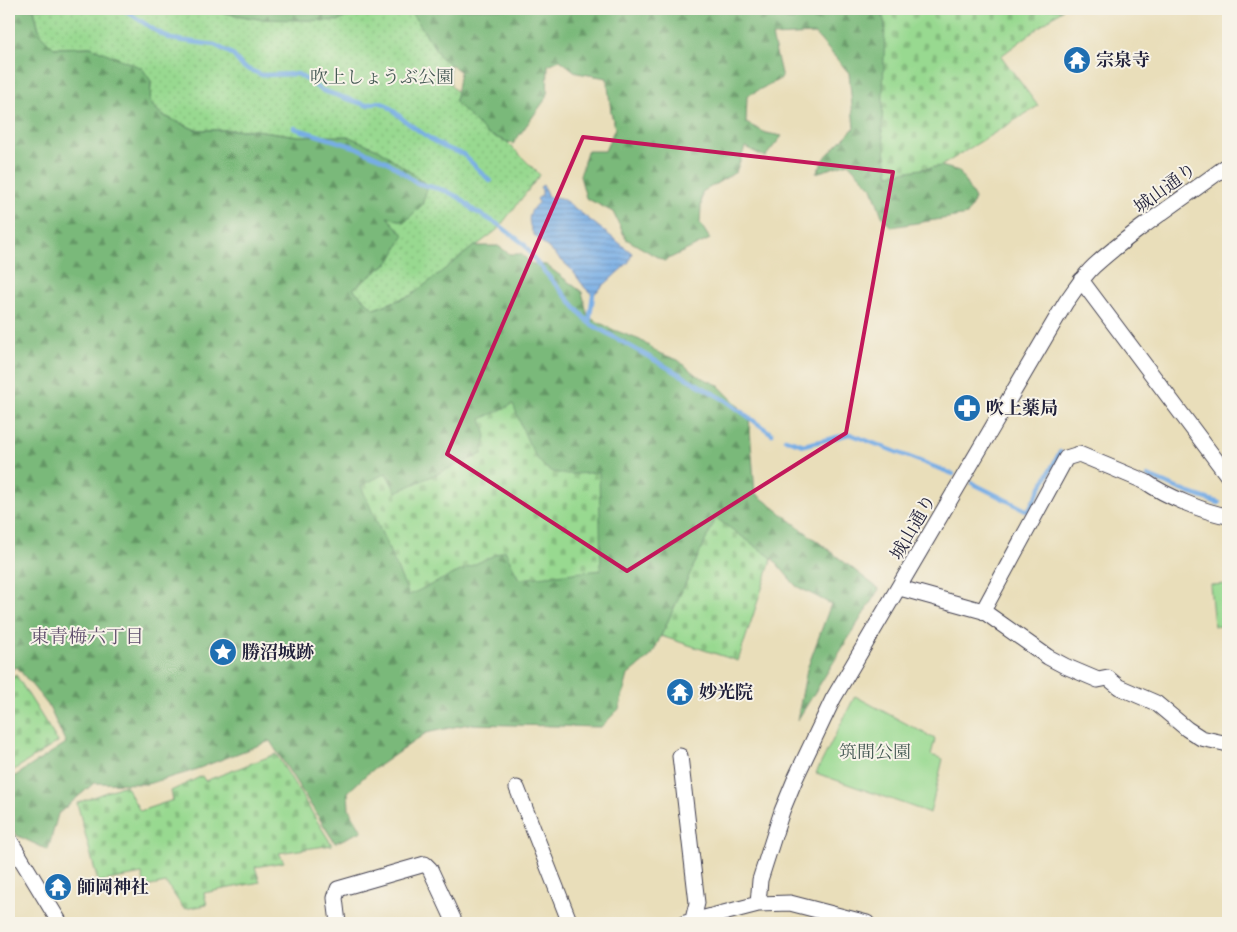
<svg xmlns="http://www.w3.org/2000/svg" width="1237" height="932" font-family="'Old Standard TT','Noto Serif JP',serif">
  <defs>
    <pattern id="grass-dots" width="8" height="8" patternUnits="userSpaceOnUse" patternTransform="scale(1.25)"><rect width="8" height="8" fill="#98d990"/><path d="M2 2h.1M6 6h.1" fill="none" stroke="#83ba7d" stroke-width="1.8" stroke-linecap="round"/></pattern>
    <pattern id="forest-firs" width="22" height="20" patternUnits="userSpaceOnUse" patternTransform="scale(1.25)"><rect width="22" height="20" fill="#7ab97a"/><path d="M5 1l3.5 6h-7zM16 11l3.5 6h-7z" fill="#649665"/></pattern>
    <pattern id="cemetery-stones" width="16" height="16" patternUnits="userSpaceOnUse" patternTransform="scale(1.25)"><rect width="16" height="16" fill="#98d990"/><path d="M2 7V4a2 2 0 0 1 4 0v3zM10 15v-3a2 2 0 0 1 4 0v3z" fill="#83ba7d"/></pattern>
    <pattern id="water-rules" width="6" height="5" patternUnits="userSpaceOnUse" patternTransform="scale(1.25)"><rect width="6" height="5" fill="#77ade5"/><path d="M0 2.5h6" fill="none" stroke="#618cbb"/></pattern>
  </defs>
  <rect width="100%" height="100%" fill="#f7f3e8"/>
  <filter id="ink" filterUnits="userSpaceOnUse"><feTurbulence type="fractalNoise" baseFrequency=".02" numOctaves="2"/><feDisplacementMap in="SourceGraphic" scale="10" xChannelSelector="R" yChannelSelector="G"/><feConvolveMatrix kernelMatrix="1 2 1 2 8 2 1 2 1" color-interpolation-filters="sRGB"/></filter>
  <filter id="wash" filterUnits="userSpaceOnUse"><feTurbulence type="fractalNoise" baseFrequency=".0096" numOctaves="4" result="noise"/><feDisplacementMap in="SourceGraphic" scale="20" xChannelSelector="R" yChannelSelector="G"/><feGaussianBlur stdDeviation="1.12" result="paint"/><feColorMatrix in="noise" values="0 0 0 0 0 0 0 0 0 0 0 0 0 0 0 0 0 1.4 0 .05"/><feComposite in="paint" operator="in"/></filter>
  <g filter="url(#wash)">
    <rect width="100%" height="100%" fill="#e9deba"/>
    <path fill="url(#grass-dots)" stroke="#5d7e66" d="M34,9H409L448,46L451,86L540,175L497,230L412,295L374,309L353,289L390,261L298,136L255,130H196L162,115L150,102L151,81L91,47L54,48L40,34Z"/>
    <path fill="url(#forest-firs)" stroke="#4e6e5a" d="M9,9H34L40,34L54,48L91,47L142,68L151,81L150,103L162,115L196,130H255L298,136H347L380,150L428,185L422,205L405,222L387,217L404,235L390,261L353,289L374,309L412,295L474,246H498L510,254H521L532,264L546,265L582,292L588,317L614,330L640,340L659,353L678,360L696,375L718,385L749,417L755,493L879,589L797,721L807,669L831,604L796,586L772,558L716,519L652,655L628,675L619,709L601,727L468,724L426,733L367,774L348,792L349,809L362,831L335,843L270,741L189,772L147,784L94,783L58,814L48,850L16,835L9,824V780L66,743L48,705L17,667L9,671Z
      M202,9H359L339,21L258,19Z
      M408,9H881L885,24L888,174L941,166L959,171L975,199L967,215L891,227L882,216L872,188L848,163L816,173L827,155L854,128L849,73L815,34L772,36L782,78L747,96L746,123L766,133L782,136L765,157L745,147L736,172L702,192L700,223L710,239L664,261L626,239L613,212L586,198L580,176L587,151H605L615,128L611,112L607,78L577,73L560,60L548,65L547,97L513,144L487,134L455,102L460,71L441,58L420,25Z"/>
    <path fill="url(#cemetery-stones)" stroke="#5d7e66" d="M881,9H1063L1001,56L1038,106L941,166L889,174L882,130L885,24Z
      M513,404C521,423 531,459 549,470C561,477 586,473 599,472L601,570L519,579L505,550L409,595L361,486L386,473L396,492L482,454L486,436L481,419Z
      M716,518L772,558L738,661L661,636Z
      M16,675L58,742L9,773V679Z
      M276,754L332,845L279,853L284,862L255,867L260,882L204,893L207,905L184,909L166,883L145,887L142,874L98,882L77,803L125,785L140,811L173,800L171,791L202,776L205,781Z"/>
    <path fill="#98d990" stroke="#5d7e66" d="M1228,584V627L1214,626L1210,585Z
      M855,696L935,739L931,755L943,759L930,813L816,773Z"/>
    <path fill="url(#water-rules)" stroke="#4c6890" d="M543,185L548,197L560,198L567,202L632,253L629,262L593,295L585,288L572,270L534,235C527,222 527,212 539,202L537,199L542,195V190L540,187Z"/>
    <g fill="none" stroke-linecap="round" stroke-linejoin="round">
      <path stroke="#77ade5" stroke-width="4.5" d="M123,9L156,31L171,39L215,45L232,54L243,67L262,75L298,74L321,90L366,105L379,102L387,105L405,121L432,140L446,148L463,154L490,181
        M294,128L355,147L388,162L417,183L446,191L460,198L473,210L499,225L524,244L537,263L589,323L725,400L772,434
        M589,323L593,295
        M785,439L804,445L850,434L953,474
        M1148,476L1189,493L1219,503
        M972,483L1028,511L1060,452"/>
    </g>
  </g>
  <g filter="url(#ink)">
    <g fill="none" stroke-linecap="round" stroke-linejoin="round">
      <g stroke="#403e4e" stroke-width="17">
        <path id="minor" d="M1081,280L1228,476
          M900,588L983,611L1048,657L1065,666L1098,680L1108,678L1119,687L1156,703L1187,729L1201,738L1228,744
          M983,611L1066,458L1079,454L1146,482C1164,495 1206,513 1228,516
          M680,756L697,903L692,923
          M517,788L570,923
          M9,839L60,923
          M758,904L760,880L782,811L796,777L833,699L1066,302C1075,290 1083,276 1094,266C1135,229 1184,198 1228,165
          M338,923L335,898L338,889L425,864L430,869L455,923
          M685,923L758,904L790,903L867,923"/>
      </g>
      <use href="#minor" stroke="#fff" stroke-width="15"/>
    </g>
  </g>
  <path fill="none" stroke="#c2185b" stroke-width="4" stroke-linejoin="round" d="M583,137L893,172L846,433L627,571L447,454Z"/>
  <defs>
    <g id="temple-disc" transform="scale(1.4375)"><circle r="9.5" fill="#1f6fb2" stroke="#f7f3e8"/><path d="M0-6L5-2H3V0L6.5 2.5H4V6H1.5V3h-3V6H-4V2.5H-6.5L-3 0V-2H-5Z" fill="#fff"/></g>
    <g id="pharmacy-disc" transform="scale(1.4375)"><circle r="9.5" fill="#1f6fb2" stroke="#f7f3e8"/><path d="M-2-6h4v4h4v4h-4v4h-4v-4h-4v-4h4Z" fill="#fff"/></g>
    <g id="sight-disc" transform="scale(1.4375)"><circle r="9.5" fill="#1f6fb2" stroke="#f7f3e8"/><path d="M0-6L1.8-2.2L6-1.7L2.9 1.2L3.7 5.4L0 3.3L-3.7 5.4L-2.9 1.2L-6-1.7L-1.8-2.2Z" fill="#fff"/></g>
  </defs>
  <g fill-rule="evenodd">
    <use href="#temple-disc" x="1077" y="60"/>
    <use href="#pharmacy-disc" x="967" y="408"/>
    <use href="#sight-disc" x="223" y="652"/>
    <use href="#temple-disc" x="680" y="692"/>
    <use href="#temple-disc" x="58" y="887"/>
  </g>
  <g text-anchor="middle" stroke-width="4" stroke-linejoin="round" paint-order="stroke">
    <g font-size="18" font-weight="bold" fill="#22223b" stroke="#f7f3e8" text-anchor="start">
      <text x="1096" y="66">宗泉寺</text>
      <text x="986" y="414">吹上薬局</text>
      <text x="242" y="658">勝沼城跡</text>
      <text x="699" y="698">妙光院</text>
      <text x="77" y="893">師岡神社</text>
    </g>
    <g font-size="18" fill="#455954" stroke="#f7f3e8">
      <text x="382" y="83">吹上しょうぶ公園</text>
      <text x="875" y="758">筑間公園</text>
    </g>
    <g font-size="18" fill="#22223b" stroke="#f7f3e8">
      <text transform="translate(1165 188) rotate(-36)" y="6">城山通り</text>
      <text transform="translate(913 527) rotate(-60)" y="6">城山通り</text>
    </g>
    <g font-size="19" fill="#61506d" stroke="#f7f3e8">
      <text x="87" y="643">東青梅六丁目</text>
    </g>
  </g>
  <rect width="1237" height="932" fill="none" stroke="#f7f3e8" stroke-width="30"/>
</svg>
